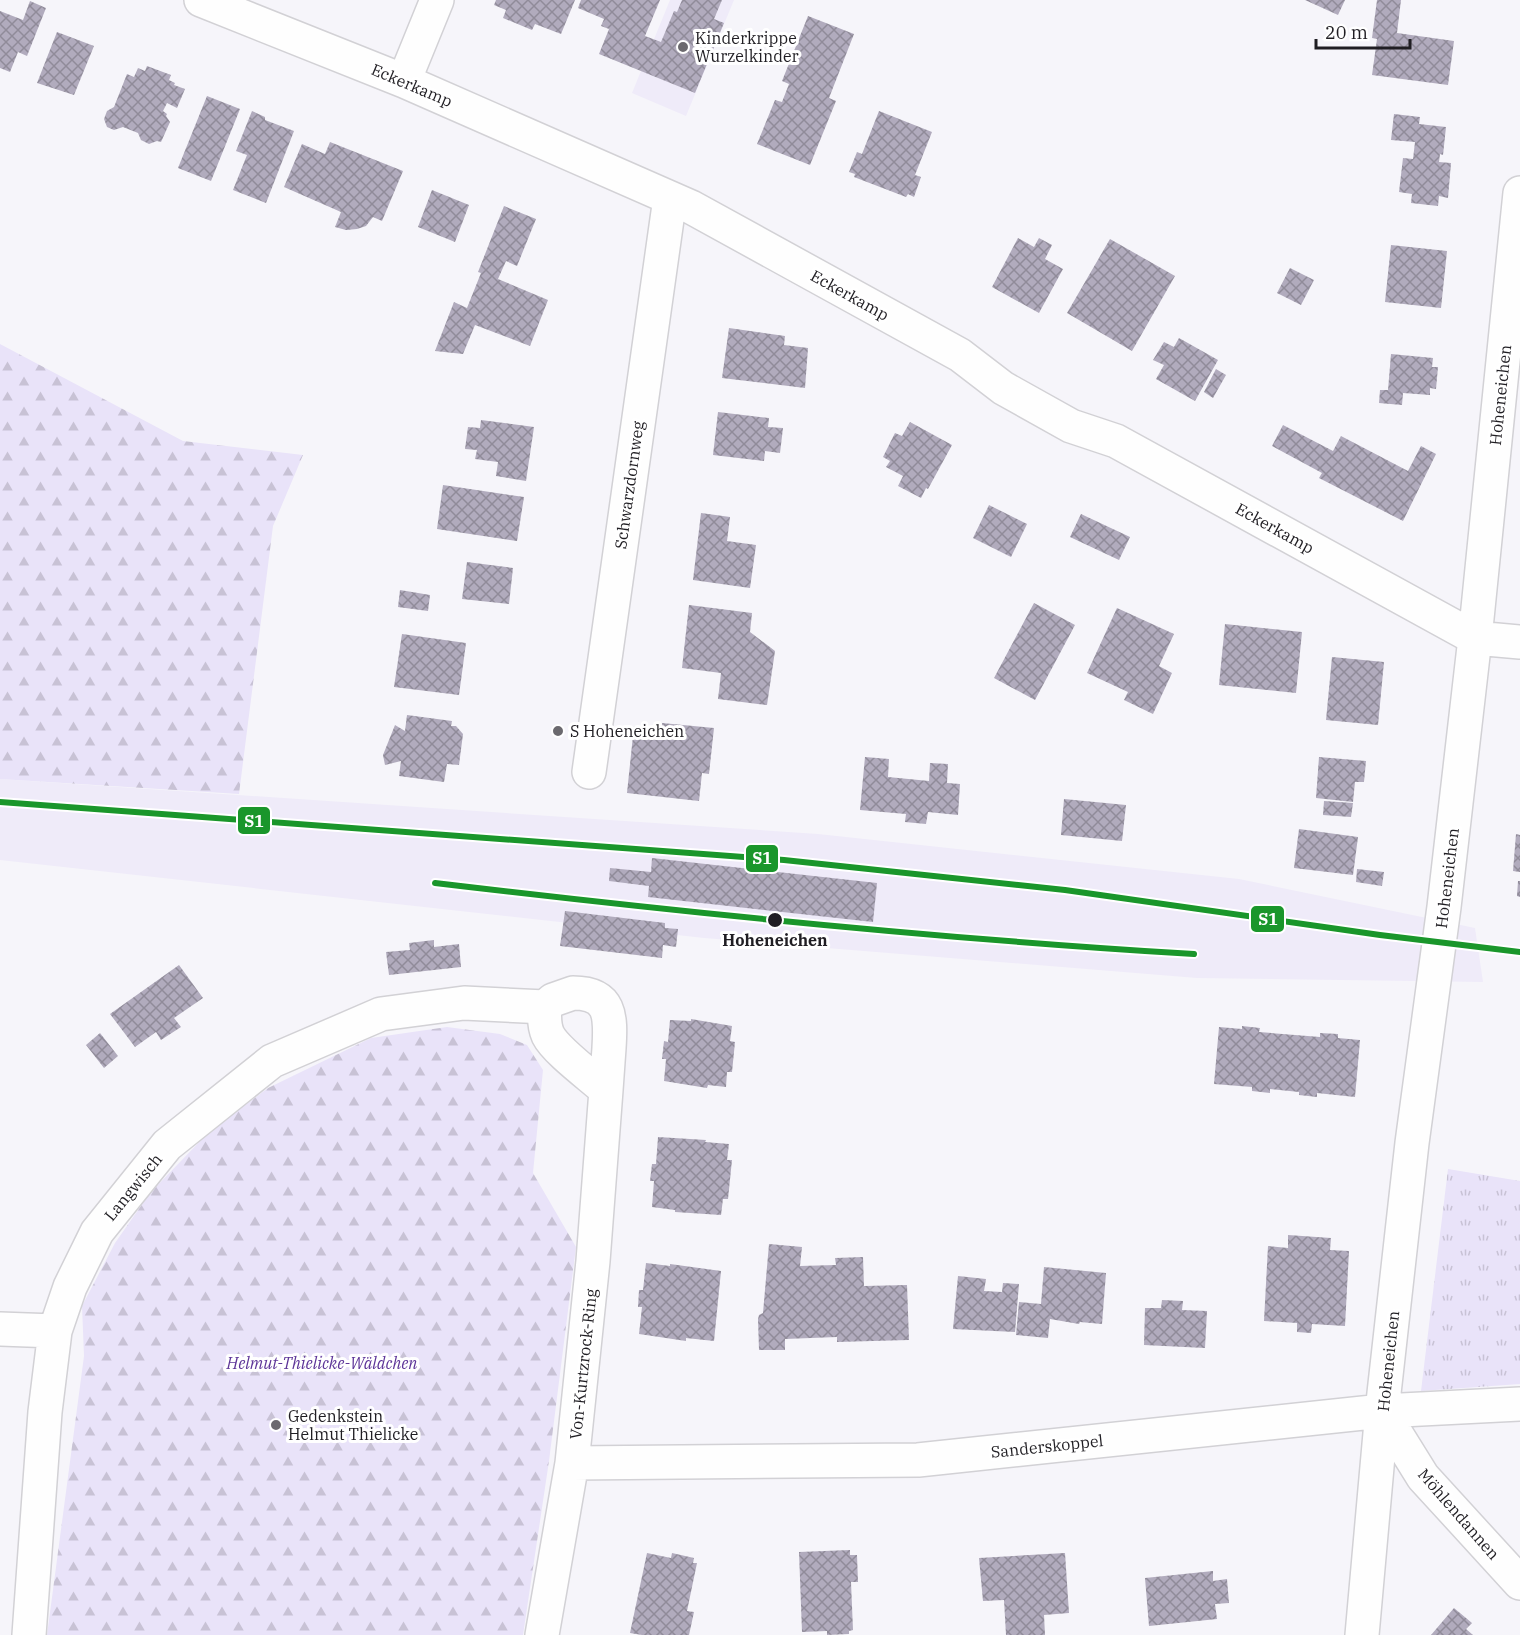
<svg xmlns="http://www.w3.org/2000/svg" width="1520" height="1635" font-family="'IBM Plex Serif',serif">
  <defs>
    <pattern id="grass-tufts" width="24" height="20" patternUnits="userSpaceOnUse" patternTransform="scale(1.5)"><rect width="24" height="20" fill="#e9e3f9"/><path d="M3 7l-1-3M5 7V3M7 7l1-3M15 17l-1-3M17 17v-4M19 17l1-3" fill="none" stroke="#c8c2d5"/></pattern>
    <pattern id="forest-firs" width="22" height="20" patternUnits="userSpaceOnUse" patternTransform="scale(1.5)"><rect width="22" height="20" fill="#e9e3f9"/><path d="M5 1l3.5 6h-7zM16 11l3.5 6h-7z" fill="#c8c2d5"/></pattern>
    <pattern id="building-cross-hatch" width="8" height="8" patternUnits="userSpaceOnUse" patternTransform="scale(1.5)"><rect width="8" height="8" fill="#b1abbd"/><path d="M0 0l8 8M0 8l8-8" fill="none" stroke="#908b99"/></pattern>
  </defs>
  <rect width="100%" height="100%" fill="#f6f5fa"/>
  <path fill="#efebf9" d="M670,0H734L686,116L632,93Z
    M0,779L818,834L1239,879L1475,928L1483,982L1197,978L704,938L0,860Z"/>
  <path fill="url(#grass-tufts)" d="M1448,1169L1520,1181V1384L1421,1391Z"/>
  <path fill="url(#forest-firs)" d="M0,344L183,441L303,455L273,526L239,794L0,779Z
    M447,1027L500,1034L527,1045L543,1070L533,1173L576,1247L549,1461L523,1635H47L84,1356L82,1306L115,1243L150,1193L209,1132L268,1088L371,1038Z"/>
  <path fill="url(#building-cross-hatch)" d="M496,0H575L561,34L535,24L532,30L503,18L506,10L494,5Z
    M581,0H660L645,36L661,42L674,11L677,12L682,0H722L714,19L724,23L695,93L599,54L609,29L601,26L604,19L578,8Z
    M1305,0H1345L1338,15Z
    M1377,0H1401L1397,33L1454,41L1448,85L1372,75L1377,39L1372,38Z
    M30,1L46,8L27,56L18,52L10,72L0,68V11L23,20Z
    M808,16L854,34L829,98L836,101L810,165L757,144L775,100L782,102L789,84L782,81Z
    M57,32L94,46L74,95L37,83Z
    M147,66L171,75L169,80L175,83L174,85L185,89L177,108L167,103L163,111L167,114L166,116L170,122L161,142L157,141L149,144L141,140L138,133L123,127L114,130L107,127L104,119L107,111L114,107L127,74L134,77L138,68L145,71Z
    M207,96L240,109L211,181L178,168Z
    M252,111L265,117V120L294,131L266,203L233,190L247,155L236,151Z
    M879,111L932,132L915,175L921,177L914,197L908,194L906,197L854,177L855,174L849,172L857,152L862,154Z
    M1394,114L1420,117L1419,124L1446,127L1443,155L1440,154L1439,162L1451,163L1448,198L1439,196L1438,206L1411,203L1412,194L1399,192L1403,158L1413,159L1415,142L1391,140Z
    M330,142L403,171L382,221L373,217L366,226L357,229L346,230L335,227L341,212L284,187L302,144L325,154Z
    M432,190L469,205L455,242L418,227Z
    M504,206L536,219L517,266L506,261L498,279L548,300L530,346L475,325L463,354L435,351L454,302L467,308L481,273L478,272Z
    M1018,238L1034,247L1039,238L1052,245L1045,259L1063,269L1039,313L992,287Z
    M1110,239L1175,276L1132,351L1067,313Z
    M1391,245L1447,251L1441,308L1385,302Z
    M1290,268L1314,280L1301,305L1277,293Z
    M729,328L785,336L784,345L808,348L805,388L722,378Z
    M1179,338L1218,360L1195,401L1156,379L1164,365L1153,360L1164,342L1174,347Z
    M1391,354L1433,358L1432,367H1438L1436,389L1430,388V395L1403,393L1402,405L1379,403L1380,390H1388Z
    M1216,369L1226,375L1213,398L1204,392Z
    M718,412L769,418L768,427L783,428L780,453L765,451L764,461L713,455Z
    M481,420L534,427L526,481L496,476L498,462L475,459L477,450L465,449L468,427L480,428Z
    M910,422L952,445L928,489L926,488L921,498L898,486L903,476L886,467L890,461L883,457L895,433L902,436Z
    M1283,425L1333,451L1341,436L1408,471L1421,446L1436,454L1403,521L1319,478L1322,473L1272,446Z
    M443,485L524,497L517,541L437,529Z
    M989,505L1027,524L1011,557L973,538Z
    M701,513L730,517L727,541L756,545L750,588L693,580Z
    M1081,514L1130,537L1119,560L1070,537Z
    M467,562L513,568L509,604L462,599Z
    M400,590L430,595L428,611L398,607Z
    M1034,603L1075,625L1035,700L994,678Z
    M689,605L752,613L750,632L775,651L767,705L718,699L721,673L682,668Z
    M1117,608L1174,634L1159,666L1172,673L1153,714L1124,700L1128,692L1087,673Z
    M1225,624L1302,632L1296,693L1219,685Z
    M402,634L466,643L459,695L394,687Z
    M1332,657L1384,662L1378,725L1326,720Z
    M407,715L452,721L451,726H456L463,734L459,765L447,764L444,782L399,776L401,761L385,765L383,755L395,725L405,731Z
    M662,723L714,728L709,774L702,773L699,801L627,793L634,726L662,729Z
    M865,757L889,759L888,777L929,781L930,763L948,764L947,783L960,784L958,815L928,812L926,824L905,822L906,814L860,810Z
    M1319,757L1366,761L1364,782H1355L1353,802L1316,798Z
    M1064,799L1126,805L1122,841L1061,835Z
    M1324,801L1353,803L1351,817L1323,815Z
    M1299,829L1358,837L1353,875L1294,868Z
    M1516,834L1520,835V872L1513,871Z
    M652,858L877,883L873,922L648,897L649,886L609,881L610,868L651,872Z
    M1357,869L1384,872L1382,886L1356,882Z
    M1518,881H1520V897L1517,896Z
    M565,911L665,923V928L678,929L676,947L663,945L662,958L560,946Z
    M434,940V947L459,944L461,967L389,975L386,952L410,950L409,943Z
    M179,965L203,998L174,1018L181,1027L161,1040L156,1032L135,1047L110,1014Z
    M691,1019L732,1026L730,1041L735,1042L732,1072H727L726,1087L708,1085L707,1088L664,1081L666,1059H662L664,1041L668,1042L670,1020L691,1021Z
    M1242,1026L1260,1028L1259,1032L1320,1037V1033L1338,1034V1038L1360,1040L1355,1097L1317,1093V1097L1299,1095V1092L1270,1089V1093L1252,1091V1087L1214,1084L1219,1027L1242,1029Z
    M100,1033L118,1056L104,1068L86,1045Z
    M658,1137L706,1140L705,1142L729,1144L727,1160H732L728,1199H723L721,1215L675,1212V1210L652,1207L654,1181H650L652,1164H656Z
    M1288,1235L1331,1238L1330,1250L1349,1251L1345,1326L1312,1324L1311,1333L1297,1332V1323L1264,1321L1268,1246L1288,1248Z
    M769,1244L802,1247L800,1266L836,1265L835,1258L863,1257L864,1286L907,1285L909,1340L837,1342V1337L785,1339V1350H759L758,1319L759,1315L763,1313Z
    M646,1263L670,1266V1264L721,1271L714,1341L686,1338V1341L639,1334L642,1307H638L639,1290H643Z
    M1044,1267L1106,1273L1102,1324L1080,1322L1079,1324L1050,1319L1048,1338L1016,1335L1019,1302L1041,1304Z
    M958,1276L986,1279L984,1291L1002,1292L1003,1283L1019,1284L1015,1332L953,1329Z
    M1162,1300L1183,1301L1182,1310L1207,1311L1205,1348L1144,1345L1145,1308H1161Z
    M850,1550V1555H857L858,1582H851L853,1630L849,1631V1634L827,1635V1631L802,1632L799,1552Z
    M647,1553L671,1558L672,1553L694,1558L693,1563H697L687,1611L694,1612L689,1635H642L630,1633Z
    M1065,1553L1069,1613L1044,1615L1045,1635H1006L1004,1600L983,1601L979,1558Z
    M1213,1571V1581L1227,1579L1229,1603L1215,1604L1217,1619L1149,1626L1145,1578Z
    M1454,1608L1472,1623L1466,1629L1473,1635H1431Z"/>
  <g fill="none" stroke-linecap="round" stroke-linejoin="round">
    <g stroke="#d2d1d5" stroke-width="36">
      <path id="street" d="M201,0L404,81L691,207L960,355L1003,388L1071,426L1116,441L1475,638L1520,642
        M404,81L437,0
        M589,772L670,198
        M573,993C611,993 611,1016 609,1048C608,1062 607,1076 606,1090C592,1077 556,1051 548,1035C544,1026 544,1017 545,1007L553,1000Z
        M0,1329L55,1331
        M1382,1411L1423,1477L1520,1583
        M572,1463L918,1460L1382,1411L1520,1404
        M29,1635L45,1412L55,1331L70,1287L97,1232L167,1145L272,1061L381,1014L464,1003L545,1007
        M542,1635L572,1463L593,1261L606,1090
        M1362,1635L1382,1411L1412,1143L1444,907L1475,638L1520,193"/>
    </g>
    <use href="#street" stroke="#fefefe" stroke-width="33"/>
    <g stroke="#fff" stroke-width="10">
      <path id="rail-1" d="M0,802L784,860L1065,890L1380,935L1520,952
        M435,883C687,913 940,939 1194,954"/>
    </g>
    <use href="#rail-1" stroke="#1a962b" stroke-width="6"/>
  </g>
  <g fill="#6b696e" stroke="#fff" stroke-width="2">
    <circle cx="683" cy="47" r="6"/>
    <circle cx="558" cy="731" r="6"/>
    <circle cx="276" cy="1425" r="6"/>
  </g>
  <circle fill="#201e23" stroke="#fff" stroke-width="2" cx="775" cy="920" r="8"/>
  <g text-anchor="middle" stroke-width="6" stroke-linejoin="round" paint-order="stroke">
    <g font-size="16" fill="#201e23" stroke="#fff" text-anchor="start">
      <text x="695" y="44">Kinderkrippe<tspan x="695" dy="18">Wurzelkinder</tspan></text>
      <text x="570" y="737">S Hoheneichen</text>
      <text x="288" y="1422">Gedenkstein<tspan x="288" dy="18">Helmut Thielicke</tspan></text>
    </g>
    <g font-size="16" fill="#201e23" stroke="#fff">
      <text transform="translate(412 85) rotate(23)" y="6">Eckerkamp</text>
      <text transform="translate(850 295) rotate(29)" y="6">Eckerkamp</text>
      <text transform="translate(1500 395) rotate(-84)" y="6">Hoheneichen</text>
      <text transform="translate(629 485) rotate(-82)" y="6">Schwarzdornweg</text>
      <text transform="translate(1275 528) rotate(29)" y="6">Eckerkamp</text>
      <text transform="translate(1447 878) rotate(-83)" y="6">Hoheneichen</text>
      <text transform="translate(133 1187) rotate(-51)" y="6">Langwisch</text>
      <text transform="translate(1388 1361) rotate(-84)" y="6">Hoheneichen</text>
      <text transform="translate(583 1364) rotate(-84)" y="6">Von-Kurtzrock-Ring</text>
      <text transform="translate(1047 1446) rotate(-6)" y="6">Sanderskoppel</text>
      <text transform="translate(1459 1514) rotate(49)" y="6">Möhlendannen</text>
    </g>
    <g font-size="16" font-weight="bold" fill="#201e23" stroke="#fff">
      <text x="775" y="946">Hoheneichen</text>
    </g>
    <g font-size="16" font-style="italic" fill="#5d3498" stroke="#fff">
      <text x="322" y="1369">Helmut-Thielicke-Wäldchen</text>
    </g>
  </g>
  <g stroke="#fff" stroke-width="2">
    <rect x="237" y="806" width="34" height="29" rx="6" fill="#1a962b"/>
    <rect x="745" y="844" width="34" height="29" rx="6" fill="#1a962b"/>
    <rect x="1250" y="905" width="35" height="28" rx="6" fill="#1a962b"/>
  </g>
  <g font-size="16" text-anchor="middle" font-weight="bold" fill="#fff">
    <text x="254" y="827">S1</text>
    <text x="762" y="864">S1</text>
    <text x="1268" y="925">S1</text>
  </g>
  <path d="M1316 39v9h94v-9" fill="none" stroke="#201e23" stroke-width="3"/>
  <text x="1325" y="39" font-size="18" fill="#201e23" stroke="#ffffff" stroke-width="4.5" paint-order="stroke">20 m</text>
</svg>
